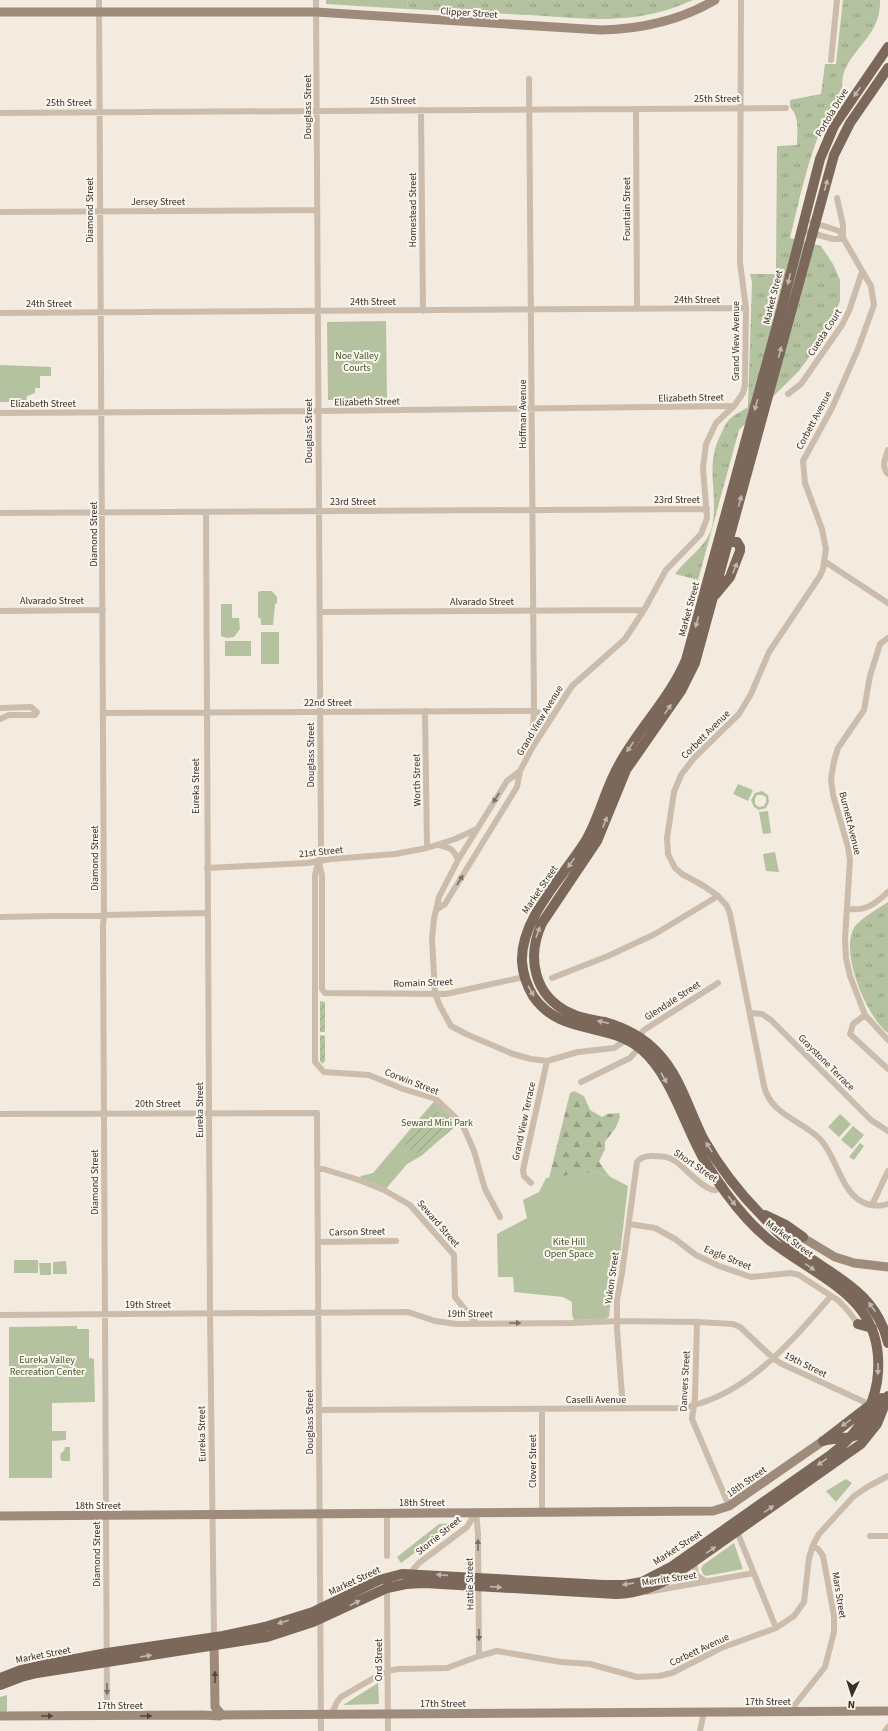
<svg xmlns="http://www.w3.org/2000/svg" width="888" height="1731" font-family="'Source Sans 3',sans-serif">
  <defs>
    <pattern id="grass-tufts" width="24" height="20" patternUnits="userSpaceOnUse"><rect width="24" height="20" fill="#b4c29f"/><path d="M3 7l-1-3M5 7V3M7 7l1-3M15 17l-1-3M17 17v-4M19 17l1-3" fill="none" stroke="#939e82"/></pattern>
    <pattern id="forest-firs" width="22" height="20" patternUnits="userSpaceOnUse"><rect width="22" height="20" fill="#b4c29f"/><path d="M5 1l3.5 6h-7zM16 11l3.5 6h-7z" fill="#939e82"/></pattern>
    <pattern id="garden-furrows" width="10" height="10" patternUnits="userSpaceOnUse"><rect width="10" height="10" fill="#b4c29f"/><path d="M-1 1l2-2M0 10L10 0M9 11l2-2" fill="none" stroke="#939e82"/></pattern>
  </defs>
  <rect width="100%" height="100%" fill="#f3ebdf"/>
  <path fill="url(#grass-tufts)" d="M408,0H693C637,26 588,19 529,15C488,13 448,11 407,9Z
    M843,0H880C881,34 855,45 844,72C841,80 844,90 839,99C834,109 826,116 822,127C807,162 799,201 790,238L821,246L833,264L840,280V301L834,316L819,344L798,372L739,430L698,580L675,574C686,559 708,545 712,527C719,495 704,466 721,434C723,430 725,424 728,421C733,415 742,411 748,407L752,282L750,274H776L777,146L797,145C797,132 800,117 790,107V100L821,94L825,64H836Z
    M888,902V1033C867,1018 837,948 856,925C863,917 879,908 888,902Z"/>
  <path fill="url(#forest-firs)" d="M574,1091L584,1096L590,1110L602,1117L607,1114L619,1113L620,1117L616,1127L605,1142V1149L599,1162L609,1176L596,1172L549,1178L570,1093Z"/>
  <path fill="#b4c29f" fill-rule="evenodd" d="M326,0H408L407,9L326,4Z
    M386,321L387,400H328L327,322Z
    M0,365L51,367V376H40V388H35V393L27,396L26,402H0Z
    M260,591H272L277,597V603L275,604L273,625H261V619L258,617V593Z
    M221,604H232V618H239L240,629L234,637L227,638L221,636Z
    M261,632H279V664H261Z
    M225,641H251V656H225Z
    M738,784L753,790L748,801L733,794Z
    M762,791L768,795L769,802L766,808L759,810L754,807L751,800L755,793ZM762,795L766,797V802L764,806L759,807L755,804V799L757,795Z
    M768,811L771,833L763,834L759,812Z
    M775,852L779,872L766,871L763,854Z
    M436,1099L460,1122L421,1156L407,1164L385,1190L359,1180L361,1176L373,1173Z
    M840,1114L851,1124L839,1137L828,1127Z
    M853,1126L864,1135L852,1149L841,1140Z
    M860,1143L864,1146L854,1160L849,1157Z
    M596,1172L609,1176L628,1186L618,1271L611,1297L609,1317L605,1319L574,1320L572,1315V1302L563,1297L514,1292L513,1277H498L497,1234L527,1218L523,1200L539,1192L546,1178Z
    M14,1260H38V1273H14Z
    M66,1261L67,1274H53V1262Z
    M39,1263H51V1275H40Z
    M77,1326V1329H89V1358L94,1359L95,1402L52,1403V1431H66V1440L52,1441V1478H9V1327Z
    M65,1447H70V1461H62L60,1458L61,1453L64,1451Z
    M846,1479L852,1483L836,1502L826,1491Z
    M455,1523L401,1563L397,1557L439,1524Z
    M734,1543L743,1569L706,1576L703,1574L701,1569L703,1565Z
    M378,1683L379,1704L343,1705Z
    M7,1695V1711L0,1714V1697Z"/>
  <path fill="url(#garden-furrows)" d="M320,1001L325,1002V1032H320Z
    M320,1035L325,1036V1061L322,1064L320,1060Z
    M433,1107L454,1127L421,1156L401,1143Z"/>
  <g fill="none" stroke-linecap="round" stroke-linejoin="round">
    <path stroke="#ccbcab" stroke-width="6" d="M99,0L104,915L103,926L107,1716
      M316,0L321,851L315,875V1062L324,1072L369,1075L403,1089L436,1099L455,1117L464,1128L474,1151L485,1189L500,1217
      M831,60L837,0
      M529,79L534,711L532,747
      M636,109L637,309
      M421,110L423,311
      M0,113L786,108
      M837,198L843,225V238
      M0,212L317,210
      M812,222L839,231L871,286L874,305L858,349L832,408L803,461L805,483L822,529L826,549L823,569L820,576L769,652L751,694L739,714L694,758L681,775L674,792L667,838L668,854L675,868L682,874L704,886L718,896L727,906L730,914L764,1086C771,1115 801,1120 820,1139C836,1156 840,1187 859,1200C868,1206 878,1207 888,1204
      M801,230L833,239H843
      M0,313L746,308
      M788,394L801,384L842,325L849,311L862,272
      M0,413L318,411L734,406
      M888,450C885,459 881,467 888,474
      M206,512L210,1313L214,1637
      M0,513L707,509
      M824,561L888,603
      M0,611L103,610
      M320,612L644,610
      M888,638L880,644L870,676L864,710L838,748L834,761L831,779L833,795L848,847L850,860L845,939L846,958L850,976L865,1015L888,1040
      M0,708L31,707L37,712L35,715H9L0,719
      M425,711L427,848
      M104,713L534,711L552,717
      M520,771L507,781L458,860L439,897L434,919L432,939L435,994L440,1006L451,1026L466,1034L513,1054L531,1059L547,1061L578,1052L614,1048L626,1040
      M438,845C449,847 454,849 458,860
      M319,863L322,875V989L325,993L446,994L524,977
      M207,868L307,863L332,859L395,854L427,848L455,839L477,829
      M847,909C866,911 874,905 888,892
      M436,910L445,904L517,787L520,771L532,748L572,686L625,639L644,610L666,570L701,534L707,518L703,468L706,444L716,423L734,406L743,393L745,385L746,308L740,263L741,0
      M0,917L207,913
      M552,978L608,956L655,934L718,896
      M750,1013L762,1014L771,1020L871,1120L888,1131
      M865,1015L853,1024L850,1034L888,1069
      M639,1036L644,1030L718,983
      M581,1082L630,1058L639,1048
      M0,1114L317,1113L321,1731
      M317,1167L359,1180L384,1190L410,1205L454,1255L455,1297L476,1323
      M531,1183L524,1176L523,1170L547,1061
      M872,1205L888,1171
      M629,1224L655,1228L675,1239L696,1255L719,1266L751,1277L791,1273L799,1275L839,1301L849,1312L858,1324
      M318,1242L396,1241
      M0,1315L408,1312L435,1321L456,1324L572,1323L617,1321L697,1322L733,1324L740,1327L774,1359L782,1364L871,1405
      M697,1322L695,1398L692,1419L729,1506
      M623,1409L617,1329V1300L622,1273L637,1162C641,1157 645,1156 651,1156C660,1156 668,1156 675,1161C685,1167 705,1192 716,1190C719,1189 722,1187 724,1185
      M319,1410L679,1408C744,1399 791,1342 831,1296
      M476,1512L478,1534L479,1656
      M542,1512V1409
      M387,1513V1556
      M736,1529L776,1628
      M870,1536H888
      M694,1562L696,1575L707,1582
      M410,1573L419,1563L467,1527L476,1512
      M387,1588L388,1731
      M647,1592L754,1573
      M792,1712L794,1706L825,1667L834,1632V1616L823,1556L819,1550L813,1545
      M331,1715L337,1702L341,1697L379,1675L388,1671L398,1669L447,1668L479,1656L497,1651L561,1662L590,1664L637,1677L659,1676L672,1673L721,1648L776,1628L794,1616L804,1602L809,1558L813,1545L819,1534L854,1496L869,1486L888,1476
      M700,1731L704,1712
      M885,1731L888,1727"/>
    <path stroke="#9f8b7c" stroke-width="9" d="M0,12H316L601,30C642,29 679,21 715,0
      M784,1238L789,1234L795,1233L835,1257L854,1263L888,1267
      M0,1516L713,1511L729,1506L823,1441
      M214,1639L215,1707L222,1715
      M0,1716L204,1715L220,1716L222,1715L888,1711"/>
    <path stroke="#7b685b" stroke-width="10" d="M888,68L850,123L834,155L695,663L681,691L626,770L597,841L542,923C526,958 534,996 570,1013C581,1019 594,1020 605,1022C626,1028 643,1037 657,1052C680,1075 689,1111 704,1140C720,1168 742,1196 765,1219C775,1229 784,1240 796,1248C834,1277 876,1291 888,1343
      M715,595L730,577L740,551V547L737,542L723,539
      M765,1215L786,1225L803,1237
      M858,1324L872,1328
      M825,1440L869,1406
      M823,1441C832,1438 841,1439 851,1437C869,1432 874,1413 882,1398
      M0,1678L21,1670L38,1666L107,1653L223,1636L265,1627L313,1612L379,1580L402,1574L604,1585H625L642,1582L671,1567L832,1454C855,1436 872,1412 877,1382C888,1302 829,1284 776,1245C756,1231 740,1212 726,1193C715,1178 705,1163 697,1146C681,1114 668,1072 641,1049C607,1021 560,1036 533,996C527,986 523,974 522,962C520,919 563,877 585,842C600,817 605,788 620,763C640,727 670,698 686,660L782,307L820,159L834,126L888,47
      M0,1685L21,1677L37,1673L267,1637L313,1622L387,1588L406,1584L424,1583L616,1594C638,1593 657,1587 676,1574L861,1444L877,1424L888,1396"/>
  </g>
  <defs><path id="oneway-solid" d="M-6-.8H1V-3.2L6.5 0L1 3.2V.8H-6Z"/></defs>
  <g fill="#c1b6ab">
    <use href="#oneway-solid" transform="translate(857 92) rotate(125)"/>
    <use href="#oneway-solid" transform="translate(826 185) rotate(-75)"/>
    <use href="#oneway-solid" transform="translate(789 279) rotate(103)"/>
    <use href="#oneway-solid" transform="translate(780 352) rotate(-75)"/>
    <use href="#oneway-solid" transform="translate(756 405) rotate(105)"/>
    <use href="#oneway-solid" transform="translate(740 501) rotate(-75)"/>
    <use href="#oneway-solid" transform="translate(735 568) rotate(-68)"/>
    <use href="#oneway-solid" transform="translate(697 622) rotate(105)"/>
    <use href="#oneway-solid" transform="translate(668 709) rotate(-55)"/>
    <use href="#oneway-solid" transform="translate(630 747) rotate(124)"/>
    <use href="#oneway-solid" transform="translate(605 822) rotate(-69)"/>
    <use href="#oneway-solid" transform="translate(571 863) rotate(125)"/>
    <use href="#oneway-solid" transform="translate(538 932) rotate(-70)"/>
    <use href="#oneway-solid" transform="translate(531 991) rotate(61)"/>
    <use href="#oneway-solid" transform="translate(603 1022) rotate(-167)"/>
    <use href="#oneway-solid" transform="translate(664 1078) rotate(61)"/>
    <use href="#oneway-solid" transform="translate(709 1147) rotate(-122)"/>
    <use href="#oneway-solid" transform="translate(732 1201) rotate(52)"/>
    <use href="#oneway-solid" transform="translate(810 1267) rotate(34)"/>
    <use href="#oneway-solid" transform="translate(872 1307) rotate(-126)"/>
    <use href="#oneway-solid" transform="translate(878 1369) rotate(91)"/>
    <use href="#oneway-solid" transform="translate(846 1423) rotate(145)"/>
    <use href="#oneway-solid" transform="translate(822 1462) rotate(145)"/>
    <use href="#oneway-solid" transform="translate(769 1509) rotate(-35)"/>
    <use href="#oneway-solid" transform="translate(711 1550) rotate(-34)"/>
    <use href="#oneway-solid" transform="translate(442 1575) rotate(-176)"/>
    <use href="#oneway-solid" transform="translate(628 1584) rotate(172)"/>
    <use href="#oneway-solid" transform="translate(496 1587) rotate(4)"/>
    <use href="#oneway-solid" transform="translate(355 1603) rotate(-27)"/>
    <use href="#oneway-solid" transform="translate(283 1622) rotate(163)"/>
    <use href="#oneway-solid" transform="translate(146 1656) rotate(-9)"/>
  </g>
  <g fill="#7b6f64">
    <use href="#oneway-solid" transform="translate(496 798) rotate(122)"/>
    <use href="#oneway-solid" transform="translate(460 880) rotate(-58)"/>
    <use href="#oneway-solid" transform="translate(515 1323)"/>
    <use href="#oneway-solid" transform="translate(478 1545) rotate(-91)"/>
    <use href="#oneway-solid" transform="translate(479 1635) rotate(90)"/>
    <use href="#oneway-solid" transform="translate(107 1689) rotate(89)"/>
  </g>
  <g fill="#52473e">
    <use href="#oneway-solid" transform="translate(215 1677) rotate(-90)"/>
    <use href="#oneway-solid" transform="translate(47 1716)"/>
    <use href="#oneway-solid" transform="translate(146 1716)"/>
  </g>
  <g text-anchor="middle" stroke-width="4" stroke-linejoin="round" paint-order="stroke">
    <g font-size="10" fill="#39302a" stroke="#faf5ec">
      <text transform="translate(469 12) rotate(4)" y="4">Clipper Street</text>
      <text x="717" y="102">25th Street</text>
      <text x="393" y="104">25th Street</text>
      <text x="69" y="106">25th Street</text>
      <text transform="translate(307 107) rotate(-90)" y="4">Douglass Street</text>
      <text transform="translate(831 112) rotate(-59)" y="4">Portola Drive</text>
      <text x="158" y="205">Jersey Street</text>
      <text transform="translate(626 209) rotate(-90)" y="4">Fountain Street</text>
      <text transform="translate(89 210) rotate(-90)" y="4">Diamond Street</text>
      <text transform="translate(412 210) rotate(-90)" y="4">Homestead Street</text>
      <text transform="translate(772 297) rotate(-76)" y="4">Market Street</text>
      <text x="697" y="303">24th Street</text>
      <text x="373" y="305">24th Street</text>
      <text x="49" y="307">24th Street</text>
      <text transform="translate(824 332) rotate(-57)" y="4">Cuesta Court</text>
      <text transform="translate(735 341) rotate(-90)" y="4">Grand View Avenue</text>
      <text transform="translate(691 397) rotate(-1)" y="4">Elizabeth Street</text>
      <text transform="translate(367 401) rotate(-1)" y="4">Elizabeth Street</text>
      <text x="43" y="407">Elizabeth Street</text>
      <text transform="translate(522 414) rotate(-90)" y="4">Hoffman Avenue</text>
      <text transform="translate(813 420) rotate(-62)" y="4">Corbett Avenue</text>
      <text transform="translate(308 431) rotate(-90)" y="4">Douglass Street</text>
      <text x="677" y="503">23rd Street</text>
      <text x="353" y="505">23rd Street</text>
      <text transform="translate(93 534) rotate(-90)" y="4">Diamond Street</text>
      <text x="52" y="604">Alvarado Street</text>
      <text x="482" y="605">Alvarado Street</text>
      <text transform="translate(688 609) rotate(-75)" y="4">Market Street</text>
      <text x="328" y="706">22nd Street</text>
      <text transform="translate(539 720) rotate(-59)" y="4">Grand View Avenue</text>
      <text transform="translate(705 734) rotate(-45)" y="4">Corbett Avenue</text>
      <text transform="translate(310 755) rotate(-90)" y="4">Douglass Street</text>
      <text transform="translate(416 780) rotate(-91)" y="4">Worth Street</text>
      <text transform="translate(195 786) rotate(-90)" y="4">Eureka Street</text>
      <text transform="translate(851 823) rotate(76)" y="4">Burnett Avenue</text>
      <text transform="translate(321 851) rotate(-6)" y="4">21st Street</text>
      <text transform="translate(94 858) rotate(-90)" y="4">Diamond Street</text>
      <text transform="translate(539 889) rotate(-56)" y="4">Market Street</text>
      <text transform="translate(423 982) rotate(-2)" y="4">Romain Street</text>
      <text transform="translate(672 1000) rotate(-33)" y="4">Glendale Street</text>
      <text transform="translate(827 1062) rotate(45)" y="4">Graystone Terrace</text>
      <text transform="translate(412 1081) rotate(21)" y="4">Corwin Street</text>
      <text x="158" y="1107">20th Street</text>
      <text transform="translate(199 1110) rotate(-90)" y="4">Eureka Street</text>
      <text transform="translate(523 1121) rotate(-78)" y="4">Grand View Terrace</text>
      <text transform="translate(696 1165) rotate(34)" y="4">Short Street</text>
      <text transform="translate(94 1182) rotate(-90)" y="4">Diamond Street</text>
      <text transform="translate(439 1223) rotate(49)" y="4">Seward Street</text>
      <text transform="translate(357 1231) rotate(-1)" y="4">Carson Street</text>
      <text transform="translate(790 1238) rotate(36)" y="4">Market Street</text>
      <text transform="translate(728 1257) rotate(22)" y="4">Eagle Street</text>
      <text transform="translate(611 1278) rotate(-82)" y="4">Yukon Street</text>
      <text x="148" y="1308">19th Street</text>
      <text transform="translate(470 1313) rotate(1)" y="4">19th Street</text>
      <text transform="translate(806 1364) rotate(26)" y="4">19th Street</text>
      <text transform="translate(684 1381) rotate(-87)" y="4">Danvers Street</text>
      <text x="596" y="1403">Caselli Avenue</text>
      <text transform="translate(309 1422) rotate(-90)" y="4">Douglass Street</text>
      <text transform="translate(201 1434) rotate(-91)" y="4">Eureka Street</text>
      <text transform="translate(532 1461) rotate(-90)" y="4">Clover Street</text>
      <text transform="translate(746 1481) rotate(-35)" y="4">18th Street</text>
      <text x="422" y="1506">18th Street</text>
      <text x="98" y="1509">18th Street</text>
      <text transform="translate(438 1535) rotate(-39)" y="4">Storrie Street</text>
      <text transform="translate(677 1547) rotate(-33)" y="4">Market Street</text>
      <text transform="translate(96 1554) rotate(-90)" y="4">Diamond Street</text>
      <text transform="translate(669 1578) rotate(-8)" y="4">Merritt Street</text>
      <text transform="translate(354 1580) rotate(-25)" y="4">Market Street</text>
      <text transform="translate(469 1584) rotate(-91)" y="4">Hattie Street</text>
      <text transform="translate(840 1595) rotate(81)" y="4">Mars Street</text>
      <text transform="translate(699 1649) rotate(-25)" y="4">Corbett Avenue</text>
      <text transform="translate(43 1654) rotate(-11)" y="4">Market Street</text>
      <text transform="translate(378 1660) rotate(-90)" y="4">Ord Street</text>
      <text x="768" y="1705">17th Street</text>
      <text x="443" y="1707">17th Street</text>
      <text x="120" y="1709">17th Street</text>
    </g>
    <g font-size="10" fill="#45582e" stroke="#faf5ec">
      <text x="357" y="359">Noe Valley<tspan x="357" dy="12">Courts</tspan></text>
      <text x="437" y="1126">Seward Mini Park</text>
      <text x="569" y="1245">Kite Hill<tspan x="569" dy="12">Open Space</tspan></text>
      <text x="47" y="1363">Eureka Valley<tspan x="47" dy="12">Recreation Center</tspan></text>
    </g>
  </g>
  <g transform="translate(852 1695) rotate(184)" stroke="#faf5ec" stroke-width="3" paint-order="stroke">
  <path d="M0-3L7 15L0 10L-7 15Z" fill="#39302a"/>
  <text y="-6" font-size="11" font-weight="bold" text-anchor="middle" fill="#39302a">N</text>
  </g>
</svg>
